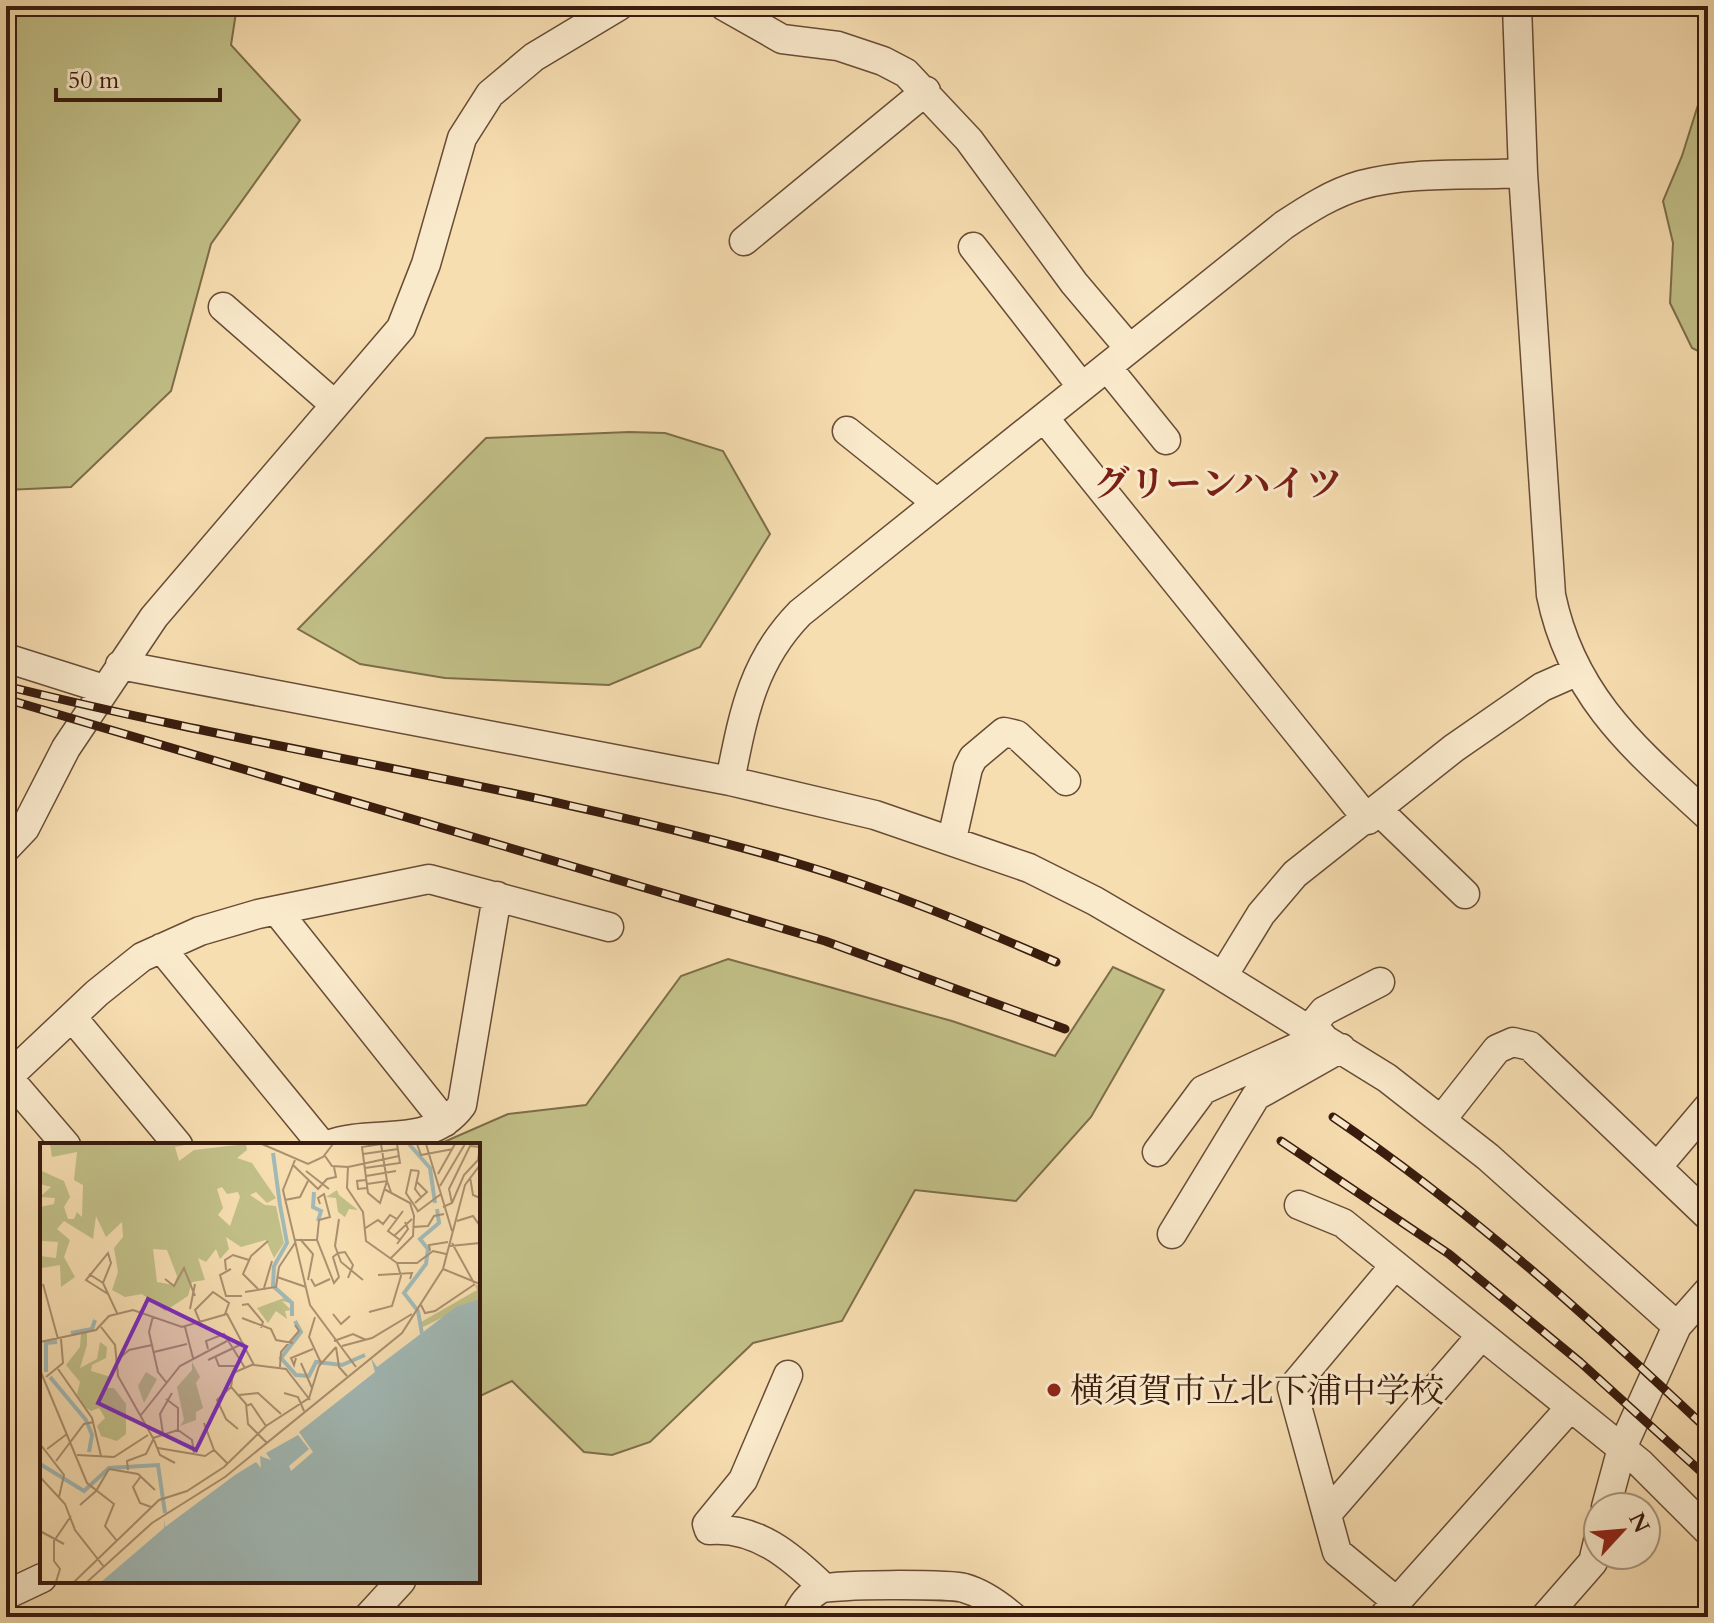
<svg xmlns="http://www.w3.org/2000/svg" width="1714" height="1623" font-family="Cardo,'Noto Serif JP',serif">
  <rect width="100%" height="100%" fill="#f7deb1"/>
  <filter id="stains"><feTurbulence type="fractalNoise" baseFrequency=".0025" numOctaves="4"/><feColorMatrix values="0 0 0 0 .2 0 0 0 0 .09 0 0 0 0 .02 0 0 0 .5 -.17"/></filter>
  <radialGradient id="worn" r=".72"><stop offset=".6" stop-color="#630" stop-opacity="0"/><stop offset="1" stop-color="#630" stop-opacity=".3"/></radialGradient>
  <path fill="#c2c088" stroke="#7d6e4a" stroke-width="2" d="M6,6H237L231,45L300,120L211,244L171,391L71,487L6,490Z
    M1708,45V356L1692,348L1670,303L1673,243L1663,201L1682,156L1698,105L1702,52Z
    M629,432L665,433L723,451L770,534L700,647L609,685L445,678L360,664L298,629L486,438Z
    M728,959L952,1021L1055,1056L1113,967L1164,990L1091,1117L1016,1201L915,1190L842,1321L753,1343L650,1442L612,1455L584,1452L512,1381L478,1397V1145H437L508,1114L586,1105L681,976Z"/>
  <g fill="none" stroke-linecap="round" stroke-linejoin="round">
    <g stroke="#684c36" stroke-width="31">
      <path id="minor" d="M724,6L782,39L838,46L883,61L906,73L969,140L1074,283L1129,348
        M1517,6L1523,173L1551,595C1572,697 1635,749 1708,816
        M744,241L926,91
        M973,247L1082,387
        M223,307L335,405
        M1107,367L1166,440
        M1045,419L1368,820
        M847,431L937,503
        M6,658L104,689
        M120,665L730,781L875,815L1029,868L1095,901L1204,965L1387,1078L1488,1157L1677,1326
        M730,781C743,716 752,662 800,613L1284,225C1308,209 1333,193 1361,185C1412,171 1471,176 1523,173
        M1379,811L1465,894
        M952,839L968,768L973,758L1004,732L1017,735L1066,781
        M6,848L25,828L66,748L154,617L401,328L426,264L462,138L490,94L534,57L619,6
        M277,911L445,1122
        M161,948L322,1145
        M1223,976L1261,914L1295,874L1454,748L1542,687L1576,672
        M72,1017L178,1145
        M1310,1028L1324,1011L1380,982
        M6,1075L66,1145
        M8,1077L97,993L142,957L200,931L258,914L429,879L609,927
        M1442,1119L1497,1049L1513,1042L1530,1046L1708,1216
        M328,1145C373,1128 429,1150 462,1105L497,896
        M1157,1152L1203,1090L1322,1036
        M1658,1166L1708,1107
        M1299,1205L1343,1223L1640,1463L1708,1531
        M1172,1234L1256,1096L1341,1048
        M1395,1265L1292,1388L1337,1552L1396,1601
        M788,1375L743,1480L707,1524L709,1530C756,1526 791,1556 823,1587
        M1606,1507L1622,1448L1677,1326L1708,1291
        M1327,1514L1481,1336
        M6,1595L42,1578
        M368,1617L401,1581
        M796,1617C802,1605 808,1596 820,1589C829,1584 951,1584 964,1588C982,1593 999,1605 1013,1617
        M1383,1617L1569,1409
        M1545,1617L1593,1562L1598,1541"/>
    </g>
    <use href="#minor" stroke="#faeacc" stroke-width="28"/>
    <g stroke="#381b0d" stroke-width="9">
      <path id="rail" d="M6,686C268,751 537,787 796,863C885,889 971,925 1056,962
        M6,699L825,941L1065,1029
        M1333,1117C1471,1211 1587,1316 1708,1430
        M1281,1141L1449,1254L1580,1362L1708,1478"/>
    </g>
    <use href="#rail" stroke="#faeacc" stroke-width="6" stroke-dasharray="18" stroke-linecap="butt"/>
  </g>
  <circle fill="#8f2418" stroke="#faeacc" stroke-width="3" cx="1054" cy="1390" r="8"/>
  <g text-anchor="middle" stroke-width="6" stroke-linejoin="round" paint-order="stroke">
    <g font-size="34" fill="#381b0d" stroke="#faeacc" text-anchor="start">
      <text x="1070" y="1402">横須賀市立北下浦中学校</text>
    </g>
    <g font-size="36" font-weight="bold" fill="#7a1f14" stroke="#faeacc">
      <text x="1218" y="496">グリーンハイツ</text>
    </g>
  </g>
  <g transform="translate(40 1143)">
    <rect width="440" height="440" fill="#f7deb1"/>
    <path d="M10,1H150L135,4L139,18L154,7L206,1L207,7L197,15L212,20L236,55L227,60L216,49L210,52L225,62L236,63L244,100L234,115L226,97L201,104L186,94L189,106L180,116L176,106L166,119L158,115L165,137L152,139L148,153L125,168L102,151L85,154L72,147L78,129L74,105L83,94L82,79L66,94L56,73L53,96L24,78L17,86L30,97L24,114L35,134L21,144L20,122L2,125L0,120V113L16,115L18,99L2,98L0,92V64L14,61L15,55L0,54L11,44L0,41L2,28L24,38L30,54L24,64L28,76H34L37,69L42,74L43,42L34,37L37,9L12,14ZM182,44L187,51L198,49L200,54L190,83L178,72L183,65L177,46ZM113,106L127,107L137,133L134,142L117,139ZM297,47L299,52L318,67L309,66L305,74L298,69L296,55L286,54ZM435,142H440V156L381,185V179L437,147ZM244,155L251,160L242,158L251,167L245,168L247,176L236,168L228,180L217,165ZM41,190H47V202L40,225L57,216L60,199L67,204L66,215L52,222L51,228L71,234L65,245H74L86,261V291L77,298L61,293L57,283L65,275L59,265L51,268L42,262L37,251L40,239L26,222L40,204ZM152,219L160,234L156,240L163,265L156,269V277L140,283L144,277L137,244L152,227ZM106,229L117,236L104,260L98,243Z" fill="#c2c088" fill-rule="evenodd"/>
    <path d="M440,156V439H61L124,385L125,376V384L195,332L216,319L221,325L220,313L231,317L226,310L258,292L269,306L249,323L251,328L273,309L259,289L335,229L331,215L337,224L416,164Z" fill="#a1b9b6"/>
    <path fill="none" stroke="#a1b9b6" stroke-width="4" d="M369,1L390,25L395,60M233,10L240,62M274,49L273,64L281,68L278,78M240,62L247,100L234,123L233,143L252,160V173M255,178L261,189L241,215L256,232L269,233L276,219L302,222L325,212M31,190L52,186L55,177M382,191L378,168L364,150L386,121L388,106L380,96L399,80L397,66M6,229V200L17,199M10,234L46,277L52,292L49,309M0,321L44,348L69,325L118,322L125,370"/>
    <path fill="none" stroke="#ab906f" stroke-width="2" d="M222,1L268,21L283,14L293,1M341,1L347,38L340,60L328,50L322,4L341,1H346M377,1L381,12L413,6M386,1L412,88M323,11L358,6M285,13L292,23L308,24L307,45L323,69L326,98L357,120L361,133L352,163L329,169M255,17L243,47L270,162L316,224M253,22L278,46L287,36L296,34L294,24M308,24L359,13M325,25L360,20L357,1M266,28L289,46M379,28L375,46L381,54M398,31L415,1M326,33L356,28M430,34L433,52L440,55M326,37L317,38L318,46L327,45M327,41L347,38L351,49M400,43L425,1M344,46L370,60L374,73L373,93L350,116M245,57L260,54L268,38M375,60L387,49L376,38M403,64L412,60L409,46L430,3L440,4L438,17L424,32L412,60M378,68L366,50L371,27L379,28M377,69L401,51M299,76L295,103L301,119L323,137M417,78L433,73L440,83M373,84L388,83L394,73L404,71M324,86L338,77L343,81L350,72L357,76M354,93L372,76M260,96L273,111L268,137M255,97H277L294,140L299,134L293,114L298,110M277,97L279,77L290,74L284,51L278,55L280,61M360,97L348,88L363,68M412,100L434,140M357,101L368,86L365,79M410,103L440,100M390,108L389,102L408,99M298,110L305,109L313,122L308,135M357,120H377L393,108L406,111M191,126L180,132L186,153H202M403,126L440,141M186,127L185,117L193,112L209,117M49,131L63,140L77,170M338,132L372,130L370,136M237,134L266,144M125,136L134,143L144,125L155,153M271,136L275,143L290,136M63,140L71,120L68,110L46,137L68,151M3,141L18,196M224,145L232,118M218,146L203,131L211,113L228,98M205,149L236,144L239,124L255,100M202,162L208,161L223,179L221,185M381,162L385,170L395,168L435,141M150,166L155,141M293,171L301,181L310,173M113,173L109,189L118,229L126,239M275,174L269,194L281,220M202,175L231,186L236,197L253,200M160,179L155,167L173,149L189,160L185,171M61,184L75,202L78,233L113,295L138,287V265L126,256M145,184L153,215M294,198L313,191L326,197M0,199L56,187L69,173L93,167L142,184L187,171L214,222L246,226L270,257M302,203L332,195L372,171M296,204L299,224L307,233M168,206L166,198L184,191L205,225M114,209L147,201M175,213L179,223H195M256,215L254,222L251,215L273,206M168,217L204,200M76,218L89,207L112,202M261,220L272,245M214,221L193,230L191,244L206,261L208,281L227,300M240,224L241,209L259,188L255,182M18,226L52,275L61,313M0,227L47,340L74,361L65,383L77,398M6,234L23,220L21,196M191,244L177,257L186,276L198,286M244,250L258,254L264,268M199,252L218,250L241,271M206,263L211,261L226,283M101,272L140,223L187,198M164,280L174,307L187,320M138,287L152,297L154,310M123,291L120,271L132,250M114,297L120,312L135,320M0,301L24,332L19,354M118,305L165,313L174,307M7,306L27,291M37,312L74,314L108,292M16,318L44,281L54,279M69,326L98,331L115,347M88,327L87,318L106,311L114,295M101,333L93,344L100,360L111,364M0,334L25,361L35,387L64,424M40,362L56,348L69,326M0,388L24,401M16,439L20,426L14,418V398L31,373M34,439L119,357L147,348L184,324L226,283L269,255L279,223L296,204M47,439L112,380L185,334L362,190L403,126L425,42L440,22"/>
    <path fill="#7b2cbf" fill-opacity="0.15" stroke="#7b2cbf" stroke-width="4" d="M108,156L206,204L156,307L58,260Z"/>
    <rect width="440" height="440" fill="none" stroke="#381b0d" stroke-width="4"/>
  </g>
  <rect width="1714" height="1623" fill="none" stroke="#f7deb1" stroke-width="32"/>
  <rect x="8" y="8" width="1698" height="1607" fill="none" stroke="#381b0d" stroke-width="4"/>
  <rect x="16" y="16" width="1682" height="1591" fill="none" stroke="#381b0d" stroke-width="2"/>
  <g transform="translate(1622 1531) rotate(64)"><circle r="38" fill="#faeacc" stroke="#ac9780" stroke-width="2"/>
  <path d="M0-6L14 30L0 20L-14 30Z" fill="#8f2418"/>
  <text y="-12" font-size="22" font-weight="bold" text-anchor="middle" fill="#381b0d">N</text>
  </g>
  <path d="M56 88v12h164v-12" fill="none" stroke="#381b0d" stroke-width="4"/>
  <text x="68" y="88" font-size="24" fill="#381b0d" stroke="#faeacc" stroke-width="6" paint-order="stroke">50 m</text>
  <rect width="100%" height="100%" filter="url(#stains)"/>
  <rect width="100%" height="100%" fill="url(#worn)"/>
</svg>
